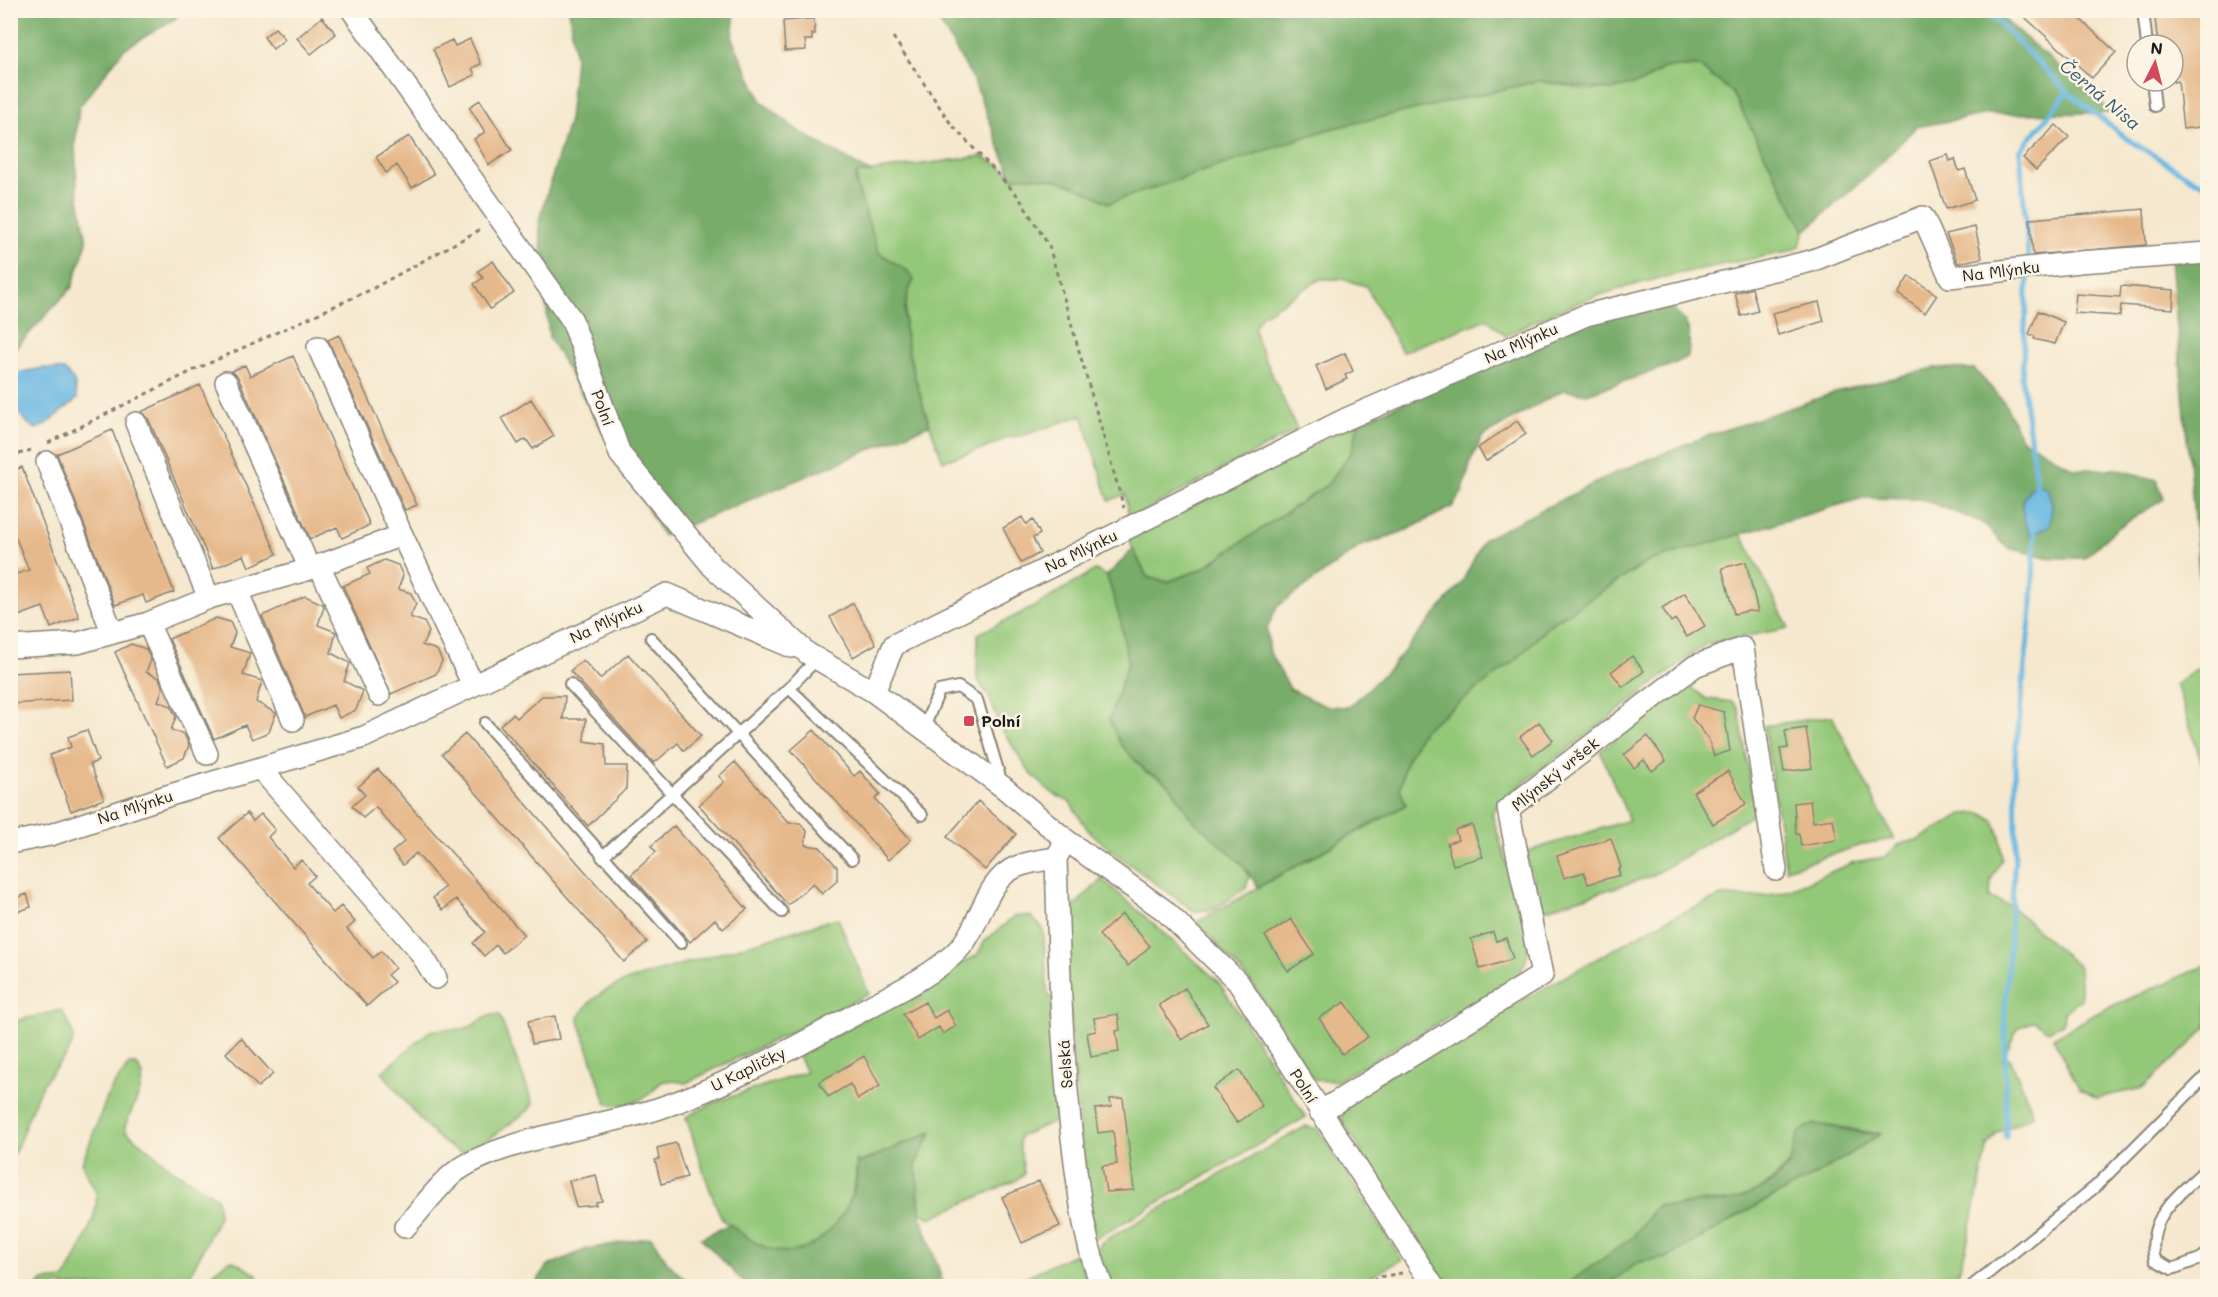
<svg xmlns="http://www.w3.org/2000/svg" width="2218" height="1297" font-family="Mali,sans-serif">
  <rect width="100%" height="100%" fill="#fcf5e5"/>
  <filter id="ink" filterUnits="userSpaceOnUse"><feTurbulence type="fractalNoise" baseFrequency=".0167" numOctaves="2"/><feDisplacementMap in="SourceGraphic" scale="12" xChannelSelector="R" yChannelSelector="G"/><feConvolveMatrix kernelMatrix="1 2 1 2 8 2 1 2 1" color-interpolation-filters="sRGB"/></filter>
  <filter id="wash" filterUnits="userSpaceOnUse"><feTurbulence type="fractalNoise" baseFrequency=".008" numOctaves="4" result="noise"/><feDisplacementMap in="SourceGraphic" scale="24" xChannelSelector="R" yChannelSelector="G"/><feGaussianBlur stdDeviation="1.35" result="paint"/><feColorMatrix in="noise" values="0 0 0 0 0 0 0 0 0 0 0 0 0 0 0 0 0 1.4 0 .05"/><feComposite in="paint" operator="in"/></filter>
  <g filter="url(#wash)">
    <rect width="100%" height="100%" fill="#f5e8ce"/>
    <path fill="#94c879" stroke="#58724a" stroke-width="1.5" d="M1698,66L1732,92L1805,231L1800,246L1788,252C1693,270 1591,287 1506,336L1487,319L1402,352L1366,286L1342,279H1320L1262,315L1254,328L1258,343L1297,430L1129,519L1125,494L1109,501L1082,415L1022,436L1008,437L986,448L943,461C927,420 913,376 905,333C903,320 909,296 906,288C900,271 894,261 879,253L857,191V173L982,156L1001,166L1012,178C1049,173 1077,185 1109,203L1329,129L1539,81L1591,90L1643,82L1664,68Z
      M1359,422L1352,451L1328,484L1200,570L1167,582L1147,577L1128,539Z
      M1741,533L1789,628L1706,644L1500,801L1492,814L1528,935C1530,955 1526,965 1513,980L1337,1081L1314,1080L1252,984L1197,922L1406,805L1400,789L1405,764L1423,730L1517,659L1549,625L1649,561Z
      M1095,570L1107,576L1122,623L1128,663L1109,720L1146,772L1159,777L1172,788L1191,817L1243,865L1249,877L1246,888L1213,910L1194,911L1114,853L1088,830L1070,802L1052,793L1030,773L1001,728L988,695L977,679L978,634L1036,606Z
      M2207,662V779L2176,684Z
      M1691,687L1707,699L1733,702L1739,710L1755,813L1652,876L1543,910L1525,852L1629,820L1600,751L1683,688Z
      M1832,716L1894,839L1868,843L1786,869L1764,726Z
      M1981,813L1994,821L2000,836L2002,859L1991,880L1990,898L2011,906L2079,967L2081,999L2064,1012L2063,1024L2048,1031L2034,1021L2018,1028L2002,1060L2010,1058L2034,1115L1997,1133L1988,1145L1966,1249L1957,1276L1943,1286H1605L1639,1262L1666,1258L1759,1204L1819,1173L1881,1134L1816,1124C1796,1154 1776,1189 1739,1199C1725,1203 1711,1200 1698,1202C1680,1204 1677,1208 1657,1205L1634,1237L1564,1286H1448L1342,1121V1111L1350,1097L1664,921L1721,896L1757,897L1781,893L1854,862L1885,857L1898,845L1920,839L1962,814Z
      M1102,879L1218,981L1306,1117L1095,1239L1079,1128L1063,917Z
      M1015,916H1030L1043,928L1048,995L1053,999L1061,1120C1045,1123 1035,1131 1020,1136C1017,1148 1024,1161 1024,1174L1015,1181L930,1218L920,1212L916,1163L931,1132L859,1163L856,1159C859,1195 838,1238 801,1251C782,1258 757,1245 742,1234C736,1230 728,1225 724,1221C713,1208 693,1137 686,1117L715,1102L806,1072L798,1056L977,955L985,941Z
      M838,918L869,994L686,1083C679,1082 668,1079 662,1082C657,1084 653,1092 648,1095C636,1103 619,1109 606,1103L578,1018C591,996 605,990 629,980Z
      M2207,965V1028L2143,1088L2096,1098L2079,1088L2053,1038L2101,1011Z
      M61,1010C66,1019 74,1029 73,1040C71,1055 50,1070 42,1086C29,1109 24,1135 11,1159V1022Z
      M499,1014L533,1103L528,1111L468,1154C437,1150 402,1096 382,1072L430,1031C442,1027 457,1032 469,1027C482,1022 479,1017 499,1014Z
      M129,1065H137L143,1075L139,1094L125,1126L126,1131L173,1170L217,1198L219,1216L185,1286H38L43,1281L65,1279C74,1260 101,1214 96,1194C93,1183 85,1174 82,1163L110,1090Z
      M1306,1126L1318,1129L1402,1260L1353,1286H1112L1097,1250L1102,1242Z
      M1077,1253L1090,1286H1006Z
      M232,1260L256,1274L261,1286H208C214,1272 218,1265 232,1260Z"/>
    <path fill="#77ac69" stroke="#4a6442" stroke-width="1.5" d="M11,10L181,11L175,19L124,49L79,107L75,144L77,187L87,242L72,287L11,353Z
      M569,11H735L732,39L762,102L800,132L871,173H857L855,181L879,253L908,271L914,280C890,320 918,383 929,425L663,536L549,337L539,221L569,120L575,58Z
      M933,11H1994L2113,113L1988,114L1916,127L1877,167L1805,231L1732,92L1698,66L1664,68L1643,82L1611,90L1539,81L1329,129L1109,203C1077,185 1049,173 1012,178L973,79Z
      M2207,259L2208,662H2207L2171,260Z
      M1667,305C1689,321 1692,329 1688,356L1674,364L1587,394L1563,390L1482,437L1471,461L1463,491L1452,507L1407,530L1361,546L1277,607L1267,629L1270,653L1290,689L1325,706L1349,707L1391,667L1461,584L1484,539L1615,473L1704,437L1840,391L1934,368L1974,369L2004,402L2021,438L2074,469H2117L2157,480L2164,499L2116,529L2084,558H2051L2008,548L1981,522L1921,499L1863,498L1649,561L1549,625L1517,659L1423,730L1405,764L1400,789L1406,805L1258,887L1243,865L1190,817L1172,788L1159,777L1146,772L1121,745L1109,720L1128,663L1121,623L1107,576L1133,549L1147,577L1167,582L1200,570L1328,484L1352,451L1359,422L1588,320Z
      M1816,1124L1871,1134L1882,1133L1819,1173L1759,1204L1666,1258L1639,1262L1605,1286H1564L1633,1237L1657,1205C1677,1208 1680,1204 1698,1202C1702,1201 1707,1204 1711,1203C1736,1202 1769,1190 1785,1170C1800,1153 1786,1131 1816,1124Z
      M932,1132L916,1163L920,1212L944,1286H747L701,1238L730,1224C745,1236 759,1248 779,1251C815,1257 845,1219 855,1187C858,1180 856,1171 857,1164Z
      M651,1237L668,1263L692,1286H534L547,1266L587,1249Z"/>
    <path fill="#67b7e2" stroke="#426a7f" stroke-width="1.5" d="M44,368L64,370L74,381L77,399L45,425L36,429C17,418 10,399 11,379L21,372Z
      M2037,484L2047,488L2052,503L2050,525L2032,536C2020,519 2017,495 2037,484Z"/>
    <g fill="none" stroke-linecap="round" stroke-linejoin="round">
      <path stroke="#67b7e2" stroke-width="5" d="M1986,10L2068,92L2127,139L2196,181L2208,185
        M2029,265L2020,151L2068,92
        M2028,274L2022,378L2037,488
        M2006,1137L2005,1011L2016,841L2015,757L2032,602L2035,528"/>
    </g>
    <g id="blocks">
      <path fill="#e6b98c" d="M2017,10H2070L2116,52L2092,78Z
        M2154,10H2208V126L2183,129L2178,81L2173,82V45H2158Z
        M322,17L336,34L311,54L297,38Z
        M814,19L815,34H812V40H805L806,50L785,51L783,21Z
        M275,28L285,39L273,49L264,37Z
        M470,39L481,64L472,68L475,75L450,87L433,49L452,40L455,46Z
        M480,100L512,150L489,165L474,139L485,132L469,107Z
        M2056,125L2069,137L2036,170L2023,158Z
        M409,136L434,174L412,188L397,165L386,173L376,157Z
        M1948,155L1950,161L1955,159L1959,171L1965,169L1975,200L1946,209L1930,161Z
        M2144,209L2146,245L2033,255L2030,219Z
        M1975,227L1982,258L1958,263L1946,234Z
        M493,261L514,293L490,309L474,284L483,278L478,271Z
        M1909,276L1937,295L1925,313L1898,294Z
        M2121,286L2174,290L2173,309L2121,305L2120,316L2074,313L2076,294L2120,297Z
        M1752,288L1758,311L1741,316L1735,293Z
        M1819,302L1824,321L1778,335L1772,313Z
        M2038,311L2064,322L2055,344L2034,339L2035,336L2029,334Z
        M339,335L417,505L405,510L328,340Z
        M1345,353L1353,371L1345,375L1347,379L1326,389L1316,366Z
        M293,356L370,525L342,538L337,527L310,539L238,377L232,371L245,365L250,376Z
        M200,385L277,554L249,567L244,555L213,569L148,418L141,412Z
        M531,399L554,436L533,449L526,439L518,444L502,418Z
        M1517,421L1526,434L1486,461L1478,448Z
        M112,430L174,592L146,603L143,595L115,605L57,454Z
        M22,467L79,617L51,628L43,607L10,619V576L29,570L10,524V472Z
        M1022,517L1026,524L1033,520L1040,534L1033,538L1040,553L1021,563L1003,528Z
        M384,560L398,565L403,576L398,589L411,593L416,604L410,617L424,622L429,632L422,645L437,650L442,661L436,674L391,694L343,586L370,574L367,568Z
        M1746,562L1758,612L1748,611L1734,614L1722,568Z
        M1685,593L1705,626L1687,637L1675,619L1671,622L1662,608Z
        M305,596L323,604L324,607L318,625L336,632L331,653L350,663L344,681L363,691L356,710L339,718L333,705L305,717L262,616Z
        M853,603L876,644L853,657L830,617Z
        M216,618L230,622L235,633L230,647L250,653L243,675L262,681L256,702L276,713L269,732L252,739L245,725L214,739L169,639Z
        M131,644L146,649L151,660L146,672L159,678L163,688L158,701L171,706L176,717L171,730L184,734L189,745L184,758L167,766L115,652Z
        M628,654L701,736L684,751L678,743L654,763L570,671L583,660L600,679Z
        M1632,656L1644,671L1623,687L1611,672Z
        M70,670L72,700L10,704V673Z
        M542,696H565L563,719H586L584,741L605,744L606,766H627L626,789L588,826L500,725L513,714L517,718Z
        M1698,705L1724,712L1730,751L1714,756L1708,738L1692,718Z
        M1539,722L1553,740L1533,755L1520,737Z
        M1806,728L1812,768L1784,772L1780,749L1788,748L1785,731Z
        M87,730L98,761L90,764L104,799L71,811L50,755L71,747L68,737Z
        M814,730L854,776L860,771L880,794L875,799L911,840L888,860L791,750Z
        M465,734L647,942L624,962L442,754Z
        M1648,736L1666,761L1652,771L1644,760L1634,768L1624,755Z
        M735,762L789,823H800L807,831L805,845L820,847L837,867V881L822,894L813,883L788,905L699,805L724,782L719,776Z
        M378,769L524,935L503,953L496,945L484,956L473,943L485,932L456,899L443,910L433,898L445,887L429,868L416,853L403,865L392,852L405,841L383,816L376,807L363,818L352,806L365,795L358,787Z
        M1728,771L1746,804L1713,824L1693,792Z
        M978,801L1016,834L985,870L947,837Z
        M1810,801L1813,822L1833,819L1837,840L1801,846L1799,834H1796L1794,803Z
        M247,813L253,821L261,814L275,830L268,837L293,867L301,860L315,876L307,883L333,913L341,906L355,922L347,929L373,958L381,951L395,968L387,975L394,982L367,1006L219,838Z
        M1472,825L1483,857L1453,865L1447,843L1458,840L1455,830Z
        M674,826L747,909L723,929L715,919L690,942L631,875L656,852L651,846Z
        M1611,838L1621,868L1618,869L1620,875L1588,884L1584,872L1564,878L1557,856Z
        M27,894L31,907L10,914V900Z
        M1122,914L1150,946L1128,966L1099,935Z
        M1291,919L1314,954L1288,971L1265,936Z
        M1493,932L1496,941L1506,938L1513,959L1480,969L1471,939Z
        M1185,988L1208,1024L1182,1040L1159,1005Z
        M925,1002L934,1018L947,1010L956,1026L943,1034L939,1027L918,1040L903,1014Z
        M1345,1002L1368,1037L1342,1054L1319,1018Z
        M1118,1014L1120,1030L1116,1031L1119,1052L1091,1057L1087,1033L1096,1031L1094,1018Z
        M555,1016L559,1039L532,1044L528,1021Z
        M241,1038L273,1074L258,1087L226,1053Z
        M864,1056L880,1086L858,1099L850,1084L828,1097L819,1082Z
        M1239,1070L1262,1106L1237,1123L1213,1088Z
        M1123,1098L1134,1190L1106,1192L1102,1166L1117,1164L1113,1131L1098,1133L1095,1109L1111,1107L1110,1099Z
        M676,1143L687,1177L661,1184L655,1160L659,1159L657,1148Z
        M596,1175L602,1201L596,1202V1205L576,1207L569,1181Z
        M1039,1181L1060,1226L1022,1243L1002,1197Z"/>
    </g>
  </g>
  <g filter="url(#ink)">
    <use href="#blocks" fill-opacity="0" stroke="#888275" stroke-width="1.5"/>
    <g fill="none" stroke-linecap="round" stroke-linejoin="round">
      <g stroke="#888275" stroke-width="14">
        <path id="lane" d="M2143,10L2147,45
          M2152,81L2155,106
          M651,638L852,859
          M570,684L782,912
          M789,688L922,815
          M485,723L681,943
          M923,730L939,691L958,687L977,700L1002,784
          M602,857L789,688L817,659
          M2208,1167C2180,1194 2145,1217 2155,1260L2172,1269L2200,1259L2208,1253
          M1972,1286L2095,1187L2208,1074"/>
      </g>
      <g stroke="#888275" stroke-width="24">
        <path id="street" d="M352,10L572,320L620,454L713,567L807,653L874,692L1003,787L1066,840L1164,910L1238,982L1433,1286
          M318,347L402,535
          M226,382L310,569
          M136,423L209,598
          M47,462L112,632
          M319,565L379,695
          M237,591L293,720
          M148,623L207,754
          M10,647L78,643L148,623L209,598L310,569L402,535L473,685
          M874,692L894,645L1346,419L1586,315L1811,261L1923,217L1950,277L2079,262L2208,253
          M260,768L420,952L436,978
          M10,843L50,835L167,796L364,737L667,594L792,647
          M1063,846L1056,858C1059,957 1061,1055 1074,1154C1080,1201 1084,1241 1102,1286
          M1320,1112L1542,975L1508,809L1695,666L1743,648L1776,870
          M405,1227C421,1210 436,1188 454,1173C496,1140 603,1126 657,1109C731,1085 801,1043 869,1007C899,991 933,975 957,951C981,927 984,881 1016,867C1028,862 1043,860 1056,858"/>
      </g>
      <path stroke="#888275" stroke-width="3" stroke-dasharray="4.5 4.5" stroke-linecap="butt" d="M893,37L951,124L1018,196L1049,246L1124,508
        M48,443L192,371L370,290L483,228
        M10,457L31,450
        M1365,1286L1378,1277L1402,1273"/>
      <use href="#lane" stroke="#fff" stroke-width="10"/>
      <use href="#street" stroke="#fff" stroke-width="21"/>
    </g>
  </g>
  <rect fill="#d1495b" stroke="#fcf5e5" stroke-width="2" x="963" y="715" width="12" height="12" rx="3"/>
  <g text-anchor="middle" stroke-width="5" stroke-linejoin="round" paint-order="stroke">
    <g font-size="16" fill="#1c1c1c" stroke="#fcf5e5">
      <text transform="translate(2001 271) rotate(-7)" y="6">Na Mlýnku</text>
      <text transform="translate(1521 343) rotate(-24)" y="6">Na Mlýnku</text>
      <text transform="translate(603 408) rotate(70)" y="6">Polní</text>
      <text transform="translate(1081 551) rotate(-26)" y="6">Na Mlýnku</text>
      <text transform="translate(606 622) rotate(-25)" y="6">Na Mlýnku</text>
      <text transform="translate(1555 774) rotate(-39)" y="6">Mlýnský vršek</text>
      <text transform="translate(135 807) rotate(-18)" y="6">Na Mlýnku</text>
      <text transform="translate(1065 1064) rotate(-94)" y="6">Selská</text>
      <text transform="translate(748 1069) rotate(-26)" y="6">U Kapličky</text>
      <text transform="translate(1304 1086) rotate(58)" y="6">Polní</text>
    </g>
    <g font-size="16" font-weight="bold" fill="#1c1c1c" stroke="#fcf5e5" text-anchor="start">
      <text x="981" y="727">Polní</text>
    </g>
    <g font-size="18" font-style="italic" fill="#3a5a6b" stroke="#fcf5e5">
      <text transform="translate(2100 95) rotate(40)" y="6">Černá Nisa</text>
    </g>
  </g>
  <rect width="2218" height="1297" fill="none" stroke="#fcf5e5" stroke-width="36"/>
  <g transform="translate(2155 63) rotate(6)"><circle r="28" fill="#fcf5e5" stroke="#a29e95" stroke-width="1.5"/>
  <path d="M0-4.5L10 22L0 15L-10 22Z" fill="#d1495b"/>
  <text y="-9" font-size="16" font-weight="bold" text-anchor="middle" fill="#1c1c1c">N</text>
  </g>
</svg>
